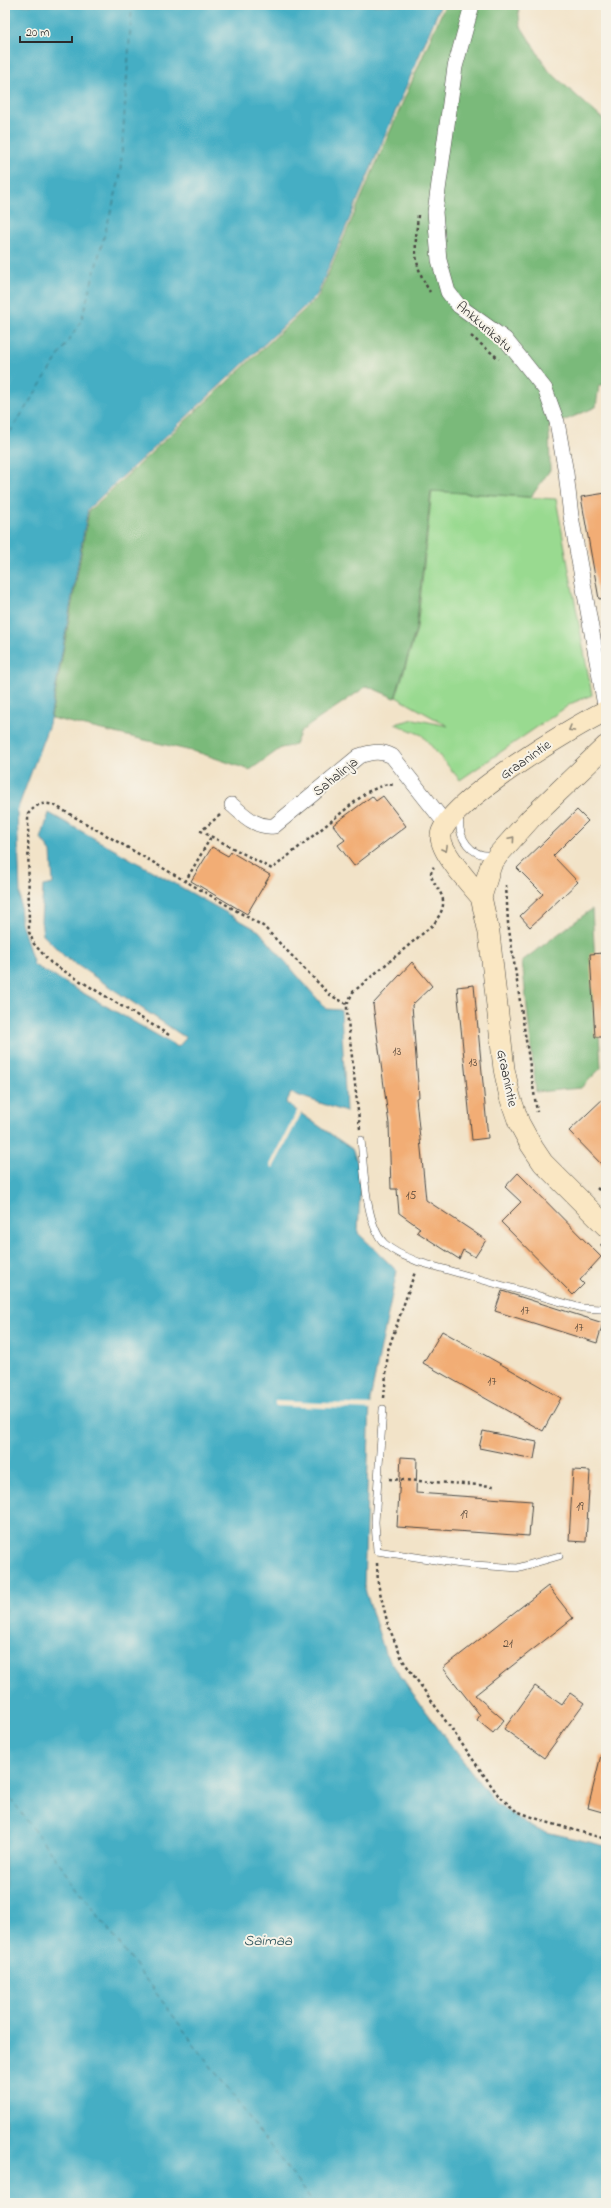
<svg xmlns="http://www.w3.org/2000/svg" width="611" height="2208" font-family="'Indie Flower',sans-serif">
  <rect width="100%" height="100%" fill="#f7f3e8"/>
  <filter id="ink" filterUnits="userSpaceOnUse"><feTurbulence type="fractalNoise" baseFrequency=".025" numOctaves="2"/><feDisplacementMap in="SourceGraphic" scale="8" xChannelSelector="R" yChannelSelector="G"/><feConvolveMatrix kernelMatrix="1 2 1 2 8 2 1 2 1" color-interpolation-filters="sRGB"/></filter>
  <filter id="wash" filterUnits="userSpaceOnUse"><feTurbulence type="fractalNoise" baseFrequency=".012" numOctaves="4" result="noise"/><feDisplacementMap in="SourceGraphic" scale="16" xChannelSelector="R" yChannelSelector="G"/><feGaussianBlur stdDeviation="0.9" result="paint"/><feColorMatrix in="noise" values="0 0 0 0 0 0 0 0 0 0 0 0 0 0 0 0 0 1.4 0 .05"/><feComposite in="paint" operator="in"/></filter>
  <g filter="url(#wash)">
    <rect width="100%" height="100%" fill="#f2e3c8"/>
    <path fill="#99da90" stroke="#62825e" d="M432,491L556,499L592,695L572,703L460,780L422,735L395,724L414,719L448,726L396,697L417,629Z"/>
    <path fill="#7aba7a" stroke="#527252" d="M445,5H518L520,25L549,71L606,122V385H599L596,407L549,427L550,470L531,497L431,491L416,629L395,698L367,686L301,731L295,745L281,748L250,770L200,753L51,718L89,511L318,297Z
      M592,909L601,1068L581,1088L536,1092L522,961Z"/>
    <path fill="#45aec4" stroke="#386c78" d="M5,5H441L317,295L88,509L49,724L17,811L21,922L34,965L178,1047L186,1038L65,957L43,935L41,921L43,886L53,884L51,852L41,839L49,813L259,931L326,1009L341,1010L346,1112L291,1093L286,1103L352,1149L361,1171L358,1233L397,1271L370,1400L364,1586L385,1653L425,1711L496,1804L538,1830L606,1846V2203H5Z"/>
    <path fill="#f2e3c8" d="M298,1109L302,1112L273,1168L270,1165Z
      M275,1401L372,1405V1410L275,1406Z"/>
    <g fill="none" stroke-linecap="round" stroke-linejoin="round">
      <path stroke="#345961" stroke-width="1" stroke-dasharray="5 4" stroke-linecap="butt" d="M5,440L81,321L120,178L132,5
        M5,1791L313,2203"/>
    </g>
    <g id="blocks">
      <path fill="#f2ad74" d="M606,493V598L599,599L581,497Z
        M372,796L376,801L383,796L406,826L354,866L338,845L345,840L333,825Z
        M577,810L588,821L553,856L578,882L530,927L520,916L543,894L517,868Z
        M212,847L228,856L231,852L270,875L247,914L191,881Z
        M603,953L606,1037H595L590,954Z
        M412,962L432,986L412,1005L419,1097L416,1098L426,1200L486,1240L475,1257L463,1250L459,1259L417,1232L420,1228L399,1213L397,1189H391L389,1124L373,1004Z
        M474,985L488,1138L472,1140L457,987Z
        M606,1096V1169L569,1131Z
        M518,1173L601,1257L580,1280L584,1284L573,1295L501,1222L521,1202L505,1187Z
        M502,1291L603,1323L597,1343L495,1311Z
        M442,1331L561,1398L543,1431L423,1363Z
        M483,1431L537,1442L534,1459L479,1448Z
        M401,1457L417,1458L416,1493L532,1501L529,1536L397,1527Z
        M573,1470L590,1471L586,1542L569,1541Z
        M548,1586L573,1618L475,1695L504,1720L493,1733L477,1720L480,1715L443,1668Z
        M535,1686L562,1705L570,1693L584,1703L544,1758L504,1729Z
        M601,1755L606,1756V1813L588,1808Z"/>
    </g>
  </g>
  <g filter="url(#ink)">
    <use href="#blocks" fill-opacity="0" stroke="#494743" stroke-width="1"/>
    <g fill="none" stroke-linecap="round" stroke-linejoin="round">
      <g stroke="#494743" stroke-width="8">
        <path id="lane" d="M460,817C457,837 471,858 493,855
          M361,1140C364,1166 365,1224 384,1243C394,1253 407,1257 419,1262L582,1308L600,1309L606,1306
          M383,1409L375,1522L377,1551L461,1564L517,1568L559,1556"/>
      </g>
      <g stroke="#494743" stroke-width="16">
        <path id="street" d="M472,5L455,67L435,212L439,260L448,292L459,306L505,339L522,360L545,389L557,422L566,473L571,516L606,711
          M232,805C245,816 256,828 274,826L359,756C371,752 381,750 392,756L445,823"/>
      </g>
      <g stroke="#494743" stroke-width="22">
        <path id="secondary" d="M606,746L531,818L498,855L491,865L481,897L489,933L504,1069L510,1097L519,1123L531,1145L543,1163L606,1226
          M481,897C471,885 439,851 441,835C445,804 575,725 606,711"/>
      </g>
      <path stroke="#494743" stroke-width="2.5" stroke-dasharray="3 3" stroke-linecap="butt" d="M418,215C415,248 412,263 430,292
        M471,336L499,359
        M220,815L201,831L272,869L367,792L387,784L394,785
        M185,882L211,837
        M506,885L508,923L537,1112
        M169,1035L51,963L34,944L29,932L28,814C37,804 41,802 54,805L263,926L330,995L347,1004
        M360,1129L347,1012V1004L353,992L434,924C438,917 444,910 443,901C443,890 424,877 434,867
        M597,1188L606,1196
        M601,1244L606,1250
        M384,1398L388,1350L415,1272
        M389,1479L494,1486
        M377,1563L378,1584L388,1625L402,1659L498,1795L516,1811L546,1822L606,1839"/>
      <use href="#lane" stroke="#fff" stroke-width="7"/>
      <use href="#street" stroke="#fff" stroke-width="15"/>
      <use href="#secondary" stroke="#fae7c3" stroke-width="21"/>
    </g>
    <defs><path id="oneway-chevron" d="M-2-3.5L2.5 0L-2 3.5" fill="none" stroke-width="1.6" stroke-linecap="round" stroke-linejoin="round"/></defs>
    <g stroke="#928977">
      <use href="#oneway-chevron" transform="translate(571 729) rotate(150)"/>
      <use href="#oneway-chevron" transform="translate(512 839) rotate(-49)"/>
      <use href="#oneway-chevron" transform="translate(445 849) rotate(61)"/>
    </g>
  </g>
  <g text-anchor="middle" stroke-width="4" stroke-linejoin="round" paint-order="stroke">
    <g font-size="12" fill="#5d4c3d">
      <text x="397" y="1055">13</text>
      <text x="473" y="1066">13</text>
      <text x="411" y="1199">15</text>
      <text x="525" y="1314">17</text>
      <text x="579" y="1331">17</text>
      <text x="492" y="1385">17</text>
      <text x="580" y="1510">19</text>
      <text x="464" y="1518">19</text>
      <text x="508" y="1647">21</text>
    </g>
    <g font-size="14" fill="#2b2b2b" stroke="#f7f3e8">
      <text transform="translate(485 326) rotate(41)" y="5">Ankkurikatu</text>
      <text transform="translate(525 759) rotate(-35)" y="5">Graanintie</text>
      <text transform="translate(335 776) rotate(-39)" y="5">Sahalinja</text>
      <text transform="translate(508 1078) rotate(78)" y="5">Graanintie</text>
    </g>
    <g font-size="15" font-style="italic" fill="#345961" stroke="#f7f3e8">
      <text x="268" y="1945">Saimaa</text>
    </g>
  </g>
  <rect width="611" height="2208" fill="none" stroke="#f7f3e8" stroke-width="20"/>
  <path d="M20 36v6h52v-6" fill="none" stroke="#2b2b2b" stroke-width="2"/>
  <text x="26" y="36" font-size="12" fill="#2b2b2b" stroke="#f7f3e8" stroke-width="3" paint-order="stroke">20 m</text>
</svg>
